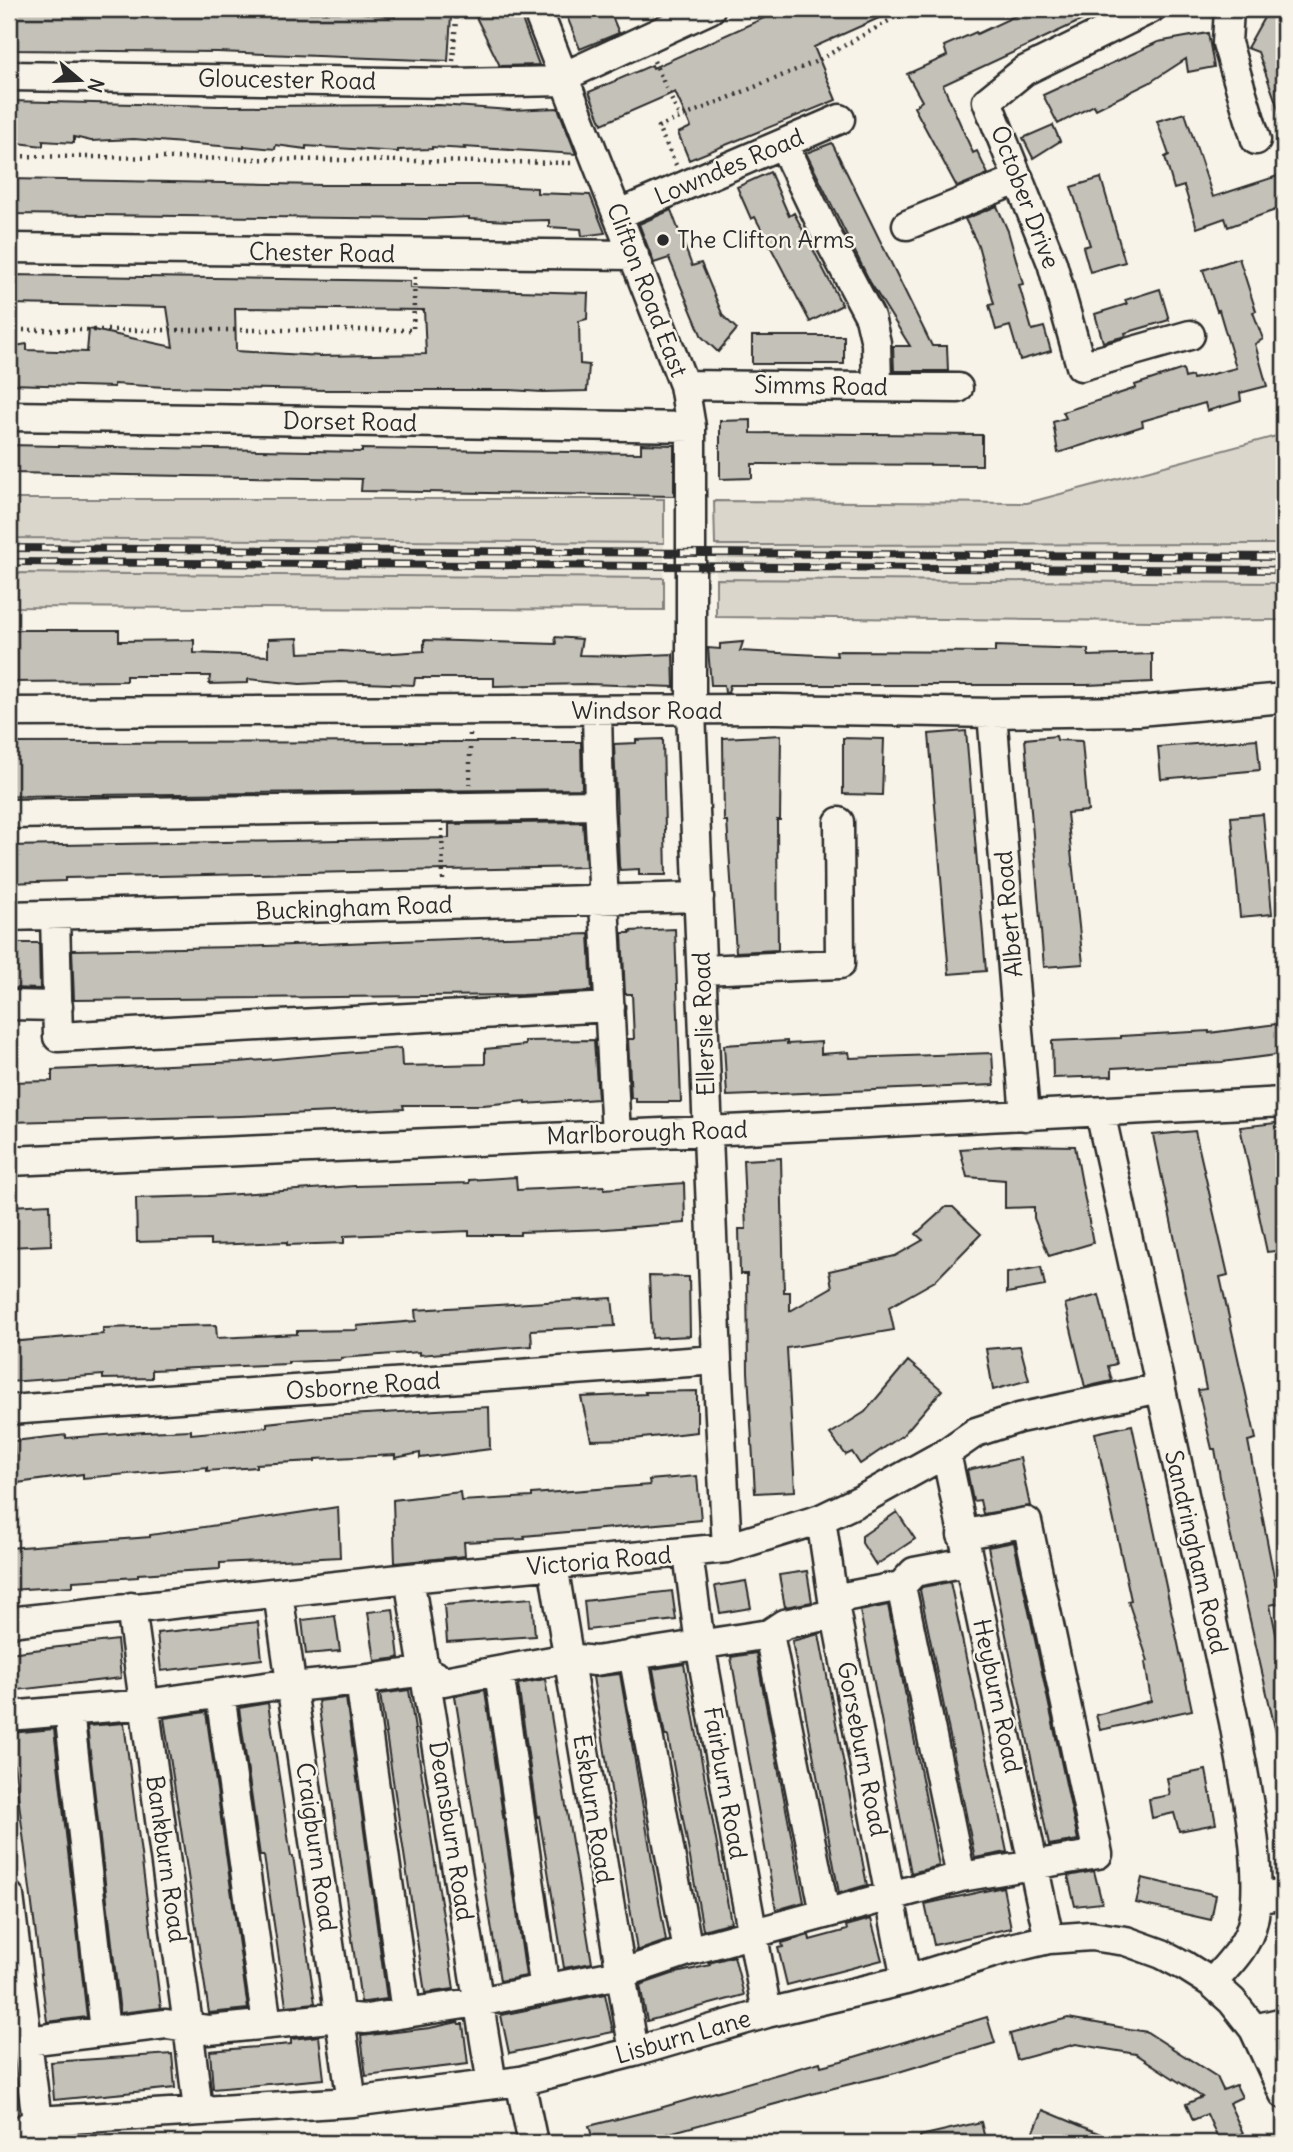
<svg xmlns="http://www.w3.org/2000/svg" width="1293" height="2152" font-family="Delius,sans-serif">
  <rect width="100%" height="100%" fill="#f7f3e8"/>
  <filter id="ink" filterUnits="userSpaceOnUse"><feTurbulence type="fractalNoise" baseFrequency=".0143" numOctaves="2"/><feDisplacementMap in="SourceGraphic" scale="14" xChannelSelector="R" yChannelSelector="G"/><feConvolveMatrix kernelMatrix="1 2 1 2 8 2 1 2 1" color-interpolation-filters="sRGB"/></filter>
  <g filter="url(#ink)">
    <path fill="#e8e4da" d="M9,538L664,543V578L9,573Z
      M1284,544V583L716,579L715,545Z"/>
    <path fill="#dad6cc" stroke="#82807c" stroke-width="2" d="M1284,434V544L715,545L714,501L1027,503Z
      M9,499H664V543L9,538Z
      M9,573L664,578V610L9,607Z
      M716,579L1284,583V620L1155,621L716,617Z"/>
    <path fill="#c4c1b9" stroke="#2b2b2b" stroke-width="2" fill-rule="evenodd" d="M14,9L205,10L238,13V9H247L283,13L354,12L395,17V13H409L451,16L448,61L217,52L9,50V20L12,21Z
      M472,9H518L539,65L500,66Z
      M564,9H609L619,33L580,49Z
      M784,9H899L814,47L836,100L689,160L678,133L691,127L675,92L602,124L589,92L652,65L653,68Z
      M1030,9H1106L943,85L973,153L977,151L988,174L957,187L914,107L922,101L907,74L947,56L944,46L976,32L977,34Z
      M1284,11V119H1282L1258,52L1247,48L1266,14Z
      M1208,33L1214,67L1188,72L1186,59L1149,83L1096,109L1094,105L1058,124L1043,95L1158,42Z
      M9,101L219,106L439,105L511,110L558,108L576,154L464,147L465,149L432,147V149L398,150V152L306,146V149L276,145L275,149L244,146V148L134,139L91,141L74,137V143L43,141V146L9,142Z
      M1185,113L1213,197L1284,174V207L1228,227L1225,218L1197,228L1184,186L1174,189L1165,157L1169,155L1157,121Z
      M1053,125L1060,141L1033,158L1023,138Z
      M832,143L932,346H947L948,371H894L893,346H910L870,282L806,153Z
      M770,172L789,216L794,213L842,305L810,322L755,217L751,219L737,187Z
      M1101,178L1125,262L1090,272L1083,247L1090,245L1071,187Z
      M9,179L323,185H477L537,188V193L590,195L605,233L582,236L581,229L549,227V220L511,221L469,219V217L426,219L9,214Z
      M997,206L1008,231L1023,284L1019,285L1032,330L1044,327L1051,351L1020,360L1010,326L996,330L989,305L994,304L978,245L965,219Z
      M671,210L692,266L701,263L723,316L737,329L718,352L702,337L669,258L654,263L639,224Z
      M1239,258L1256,311L1253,312L1263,339L1255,344L1267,386L1240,393L1241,401L1207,411L1205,403L1142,421L1143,426L1058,453L1053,422L1066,418L1063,412L1136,388L1135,385L1183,369L1185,378L1192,376L1193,379L1236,368L1219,310L1217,311L1203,270Z
      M9,275L410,281V288L588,293L587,319L579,321L580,364L589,365L587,391L542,392L510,390H326L165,387L114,384V387L9,384V347L27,344V350L87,352L89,329L173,347L167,307L9,304ZM235,308L424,310L426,354L321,356L236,351Z
      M1160,289L1169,320L1125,333L1126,336L1103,342L1095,314L1127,304L1125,300Z
      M752,336H844V364H752Z
      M751,420V433L982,435V465L752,464V478L720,479V421Z
      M641,444L674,445V496L361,491L362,479L9,473V445L362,452V449L641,453Z
      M9,630H119V641L194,640V653L268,656V639L298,638L299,653L342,651L378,654L424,651V640L556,644L555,637L582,639L579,655L626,656L673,654L674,687L588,684L494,686V678H415L414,685L340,682L300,684L248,679V683L209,684L210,676H126V681L9,682Z
      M743,642L740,651L837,656L836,651L995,652V646L1088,649V656L1152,654V682L1087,685H730L728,693H725L724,685H711L708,648L720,649V644Z
      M966,731L986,971L949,974L929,734Z
      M781,735L780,820H777L778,950L736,952L727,821H724L723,738Z
      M1056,736L1057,740L1082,741L1088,811L1067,813L1083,964L1044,967L1025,739Z
      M843,738L884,739L882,795L843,794Z
      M663,739L666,875H639V869L620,870L619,866L614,744L636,743V740Z
      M1257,739L1260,770L1161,779L1158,747Z
      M468,742H581L582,789L9,796V743Z
      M1263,814L1272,914L1240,917L1231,817Z
      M583,822L586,867L65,878V881L9,883V846L449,838V824Z
      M675,929L681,1102H636V1098H631L628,1039H634L632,994H625L622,933H631L630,931Z
      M589,934L592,991L523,995L74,1000L72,950L236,947Z
      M9,943H39L40,989L9,988Z
      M1284,1023V1054L1222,1062L1112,1068V1076L1053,1078L1052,1041L1121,1038V1036L1209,1031V1033Z
      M594,1040L598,1099L526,1104V1101L483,1105H403L404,1109L240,1116L9,1122V1082L52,1081V1070L239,1062L401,1048L402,1066L485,1064V1049L525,1045V1041Z
      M787,1041V1044L821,1042V1054L849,1052L850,1058L992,1053L994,1085L727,1096L724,1045Z
      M1284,1122V1250L1267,1252L1240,1127Z
      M1195,1131L1228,1275L1220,1277L1256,1439L1248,1441L1279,1603L1270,1605L1282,1662H1284V1736L1277,1737L1229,1529L1215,1449H1212L1198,1390L1206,1389L1153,1135Z
      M1015,1145L1075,1146L1093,1243L1049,1256L1034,1218V1207L1005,1208V1180L967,1177L960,1149Z
      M781,1158L784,1292H790V1311L832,1287L829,1271L895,1256L923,1240L916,1234L946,1207H953L981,1234L935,1281L889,1307L894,1330L787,1348L795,1491L755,1493L748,1372L747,1274H740L739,1229H746L743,1160Z
      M516,1177L517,1190L604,1186V1189L684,1183L685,1223L606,1229L520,1232V1235H469V1231L344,1236V1243L287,1245V1242L210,1245V1240L137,1242L136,1198L208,1196L355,1186L469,1183V1180Z
      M50,1204L51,1245L9,1247V1206Z
      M1041,1267L1045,1286L1007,1293V1273Z
      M649,1276L689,1277L690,1336L652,1338Z
      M1099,1295L1116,1364L1108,1366L1112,1381L1085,1387L1065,1304Z
      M612,1298L615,1326L531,1330L532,1346L419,1355V1352L341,1358V1360L288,1362V1364L152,1370V1378L103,1379V1375L9,1382V1342L103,1334V1328L216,1325L217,1338L297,1334V1331L358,1330L357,1326L416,1321L415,1310Z
      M1020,1346L1029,1380L993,1390L986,1349Z
      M908,1361L942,1390L903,1435L860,1464L852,1452L846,1455L830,1434L865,1412Z
      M697,1391V1432L633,1439L591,1440L581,1397L646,1394L645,1392Z
      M489,1407L490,1449L420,1458V1453L395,1458V1455L315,1459V1461L256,1464V1467L207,1471V1467L83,1478V1474L17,1483L14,1441L66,1435V1438L144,1432L191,1430V1434L267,1427V1423L330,1416Z
      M1132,1425L1192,1710L1100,1730L1096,1715L1151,1701L1145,1662L1148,1661L1128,1601L1131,1600L1095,1433Z
      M1020,1458L1030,1506L983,1514L980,1500L973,1501L967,1470Z
      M697,1476L701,1520L524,1536L525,1539L464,1542L465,1556L395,1563L393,1500L460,1492L461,1501L532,1497V1494L650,1485L649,1480Z
      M338,1507L340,1557L220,1563V1569L138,1574V1577L73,1581V1586L9,1590V1548L150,1537V1535Z
      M897,1512L915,1539L876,1565L862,1543V1536Z
      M1014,1542L1078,1840L1049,1845L988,1547Z
      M807,1571L812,1602L785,1607L779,1575Z
      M746,1581L751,1608L720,1613L715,1586Z
      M950,1582L1007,1852L975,1858L920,1590L922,1587Z
      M672,1591L676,1620L587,1630L584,1601Z
      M532,1598L535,1636L447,1642L444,1605Z
      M888,1605L939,1866L911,1873L860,1611Z
      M393,1609L399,1658L375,1661L368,1612Z
      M335,1616L340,1651L306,1654L302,1620Z
      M258,1622L262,1659L161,1671L157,1633Z
      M819,1634L867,1885L839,1893L792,1641Z
      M117,1640L121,1678L9,1691V1653Z
      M756,1653L804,1902L776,1910L731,1657Z
      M684,1664L731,1922L703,1930L668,1736H665L653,1669Z
      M620,1674L666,1941L637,1951L593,1677Z
      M545,1679L592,1963L564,1968L539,1816L537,1817L518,1684Z
      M409,1690L454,1989L425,1993L380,1694Z
      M485,1690L526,1976L500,1981L455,1696Z
      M346,1698L387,1999L365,2002H361L318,1701Z
      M268,1703L291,1856H293L315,2003L286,2006L264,1856H260L239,1708Z
      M206,1712L248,2009L209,2013L164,1718Z
      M124,1723L161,2008L120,2013L87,1726Z
      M54,1729L87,2017L47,2022L10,1733Z
      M1206,1770L1216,1824L1179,1831L1174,1813L1152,1818L1149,1799L1170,1795L1167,1778Z
      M1094,1871L1102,1903L1075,1906L1068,1876Z
      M1142,1878L1216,1895L1211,1920L1136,1903Z
      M1003,1887L1011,1928L934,1945L925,1904Z
      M871,1919L882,1960L787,1985L778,1948L783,1947L782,1943L809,1935L810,1940L847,1930L846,1926Z
      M734,1956L744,1995L647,2021L640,1985L672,1974L710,1965L709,1963Z
      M605,1994L613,2032L509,2053L501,2015Z
      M987,2017L995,2043L892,2074L834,2088L633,2143H594L589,2126L653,2110L820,2062L821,2066L841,2061Z
      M1068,2018L1147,2032L1217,2077L1223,2090L1236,2085L1242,2097L1229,2103L1243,2133L1220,2143L1207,2114L1193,2120L1186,2104L1202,2097L1136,2054L1076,2044L1017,2060L1010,2034Z
      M458,2022L459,2024H463L468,2064L366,2076L361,2036L430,2028Z
      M319,2036L324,2079L213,2089L210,2051L291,2044V2039Z
      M172,2054L175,2088L54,2100L51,2062Z
      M1043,2110L1122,2143H1043L1031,2138Z
      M981,2122L986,2143H921L920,2136Z"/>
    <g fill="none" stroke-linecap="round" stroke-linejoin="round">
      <g stroke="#2b2b2b" stroke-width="33">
        <path id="minor" d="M537,9L684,385L691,427V711L717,1360L727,1548
          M1150,9L1024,71L987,101L1052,263L1081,366L1190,335
          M1229,9L1227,43L1256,140
          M9,76L452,83L565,81
          M563,77L710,9
          M783,144L827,236L870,317L876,343L877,386
          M619,214L840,119
          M907,225L1019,179
          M9,248L634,255
          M684,385L958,388
          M9,416L691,427
          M597,711L599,805L616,1135
          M9,712L777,709L992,713L1138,711L1284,698
          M992,713L1025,1116
          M9,814L599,805
          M9,916L699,897
          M55,916L58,1037L610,1007
          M702,970L840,964L839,822
          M9,1005L58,1006
          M1100,1112L1234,1722C1243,1774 1270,1889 1248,1936C1240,1954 1224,1969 1212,1983
          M9,1161L708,1131L1284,1102
          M9,1410L717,1360
          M946,1453L1049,1939
          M821,1519L833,1599L906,1980
          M688,1553L700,1644L767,2013
          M553,1565L634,2052
          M409,1578L492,2084
          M901,1586L961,1877
          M278,1593L352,2102
          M833,1599L901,1586L914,1572L967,1562
          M131,1607L188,2025L198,2111
          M9,1622L409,1578L727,1548L821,1519L865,1498L946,1453L976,1432L1019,1418L1160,1388
          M769,1634L825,1913
          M633,1654L688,1951
          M499,1672L545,1990
          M360,1680L406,2012
          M220,1694L267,2024
          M69,1711L105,2031
          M9,1716L146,1704L272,1686L293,1687L360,1680L426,1671L444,1681L568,1658L595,1661L769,1634L784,1624L836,1614
          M9,1896L37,2121
          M1256,1899L1284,1894
          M1254,2029L1284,2022
          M27,2041L166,2024L209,2030L340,2017L366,2019L478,2002L620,1974L688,1951L961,1877L1098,1854L1027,1522L962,1535
          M520,2081L533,2143
          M9,2138L37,2121L352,2102L520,2081L634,2052L767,2013L906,1980L999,1951L1049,1939L1091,1936L1126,1941L1162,1954L1185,1966L1212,1983L1232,2001L1254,2029L1284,2094"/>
      </g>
      <path stroke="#2b2b2b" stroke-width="4.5" stroke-dasharray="2 5" stroke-linecap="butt" d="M881,9L886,22
        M453,61L456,19L455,9
        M654,61L680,118
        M9,156L573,163
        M676,165L658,127L815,62L910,9
        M9,330H413L415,276
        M470,785V734
        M442,829L443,880"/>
      <use href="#minor" stroke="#f7f3e8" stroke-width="28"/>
      <g stroke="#2b2b2b" stroke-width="8">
        <path id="rail" d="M9,548L1284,557
          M9,562L1284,570"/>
      </g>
      <use href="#rail" stroke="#f7f3e8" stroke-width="5" stroke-dasharray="16" stroke-linecap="butt"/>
    </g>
  </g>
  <circle fill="#2b2b2b" stroke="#f7f3e8" stroke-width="2.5" cx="663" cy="240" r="7"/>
  <g text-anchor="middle" stroke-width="5" stroke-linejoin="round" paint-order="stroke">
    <g font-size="24" fill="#2b2b2b" stroke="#f7f3e8">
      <text transform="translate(287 80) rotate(1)" y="8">Gloucester Road</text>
      <text transform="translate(729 167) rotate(-23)" y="8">Lowndes Road</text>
      <text transform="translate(1025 197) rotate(69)" y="8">October Drive</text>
      <text transform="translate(322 253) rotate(1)" y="8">Chester Road</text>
      <text transform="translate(647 290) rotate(69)" y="8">Clifton Road East</text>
      <text transform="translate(821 386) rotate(1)" y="8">Simms Road</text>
      <text transform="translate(350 422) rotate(1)" y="8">Dorset Road</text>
      <text x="647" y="719">Windsor Road</text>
      <text transform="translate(354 908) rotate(-2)" y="8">Buckingham Road</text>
      <text transform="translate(1009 914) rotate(-95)" y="8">Albert Road</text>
      <text transform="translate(704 1024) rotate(-92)" y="8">Ellerslie Road</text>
      <text transform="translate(647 1133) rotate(-2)" y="8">Marlborough Road</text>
      <text transform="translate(363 1386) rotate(-4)" y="8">Osborne Road</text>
      <text transform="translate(1196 1552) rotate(77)" y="8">Sandringham Road</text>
      <text transform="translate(599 1561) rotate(-5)" y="8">Victoria Road</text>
      <text transform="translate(997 1696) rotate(78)" y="8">Heyburn Road</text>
      <text transform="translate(862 1749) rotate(79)" y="8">Gorseburn Road</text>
      <text transform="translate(725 1783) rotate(80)" y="8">Fairburn Road</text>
      <text transform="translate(593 1809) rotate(81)" y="8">Eskburn Road</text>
      <text transform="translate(451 1831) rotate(81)" y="8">Deansburn Road</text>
      <text transform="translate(316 1847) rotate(82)" y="8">Craigburn Road</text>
      <text transform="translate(166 1859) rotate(82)" y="8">Bankburn Road</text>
      <text transform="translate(683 2037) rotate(-16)" y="8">Lisburn Lane</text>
    </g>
    <g font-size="24" fill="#2b2b2b" stroke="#f7f3e8" text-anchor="start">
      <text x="677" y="248">The Clifton Arms</text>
    </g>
  </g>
  <rect width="1293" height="2152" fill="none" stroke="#f7f3e8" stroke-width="35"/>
  <rect x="18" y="18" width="1258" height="2117" fill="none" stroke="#2b2b2b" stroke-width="2.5" filter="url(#ink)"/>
  <g transform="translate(80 80) rotate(109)" stroke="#f7f3e8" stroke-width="5" paint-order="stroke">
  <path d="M0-5L12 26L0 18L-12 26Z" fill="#2b2b2b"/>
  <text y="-10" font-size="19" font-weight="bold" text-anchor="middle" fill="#2b2b2b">N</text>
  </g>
</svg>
